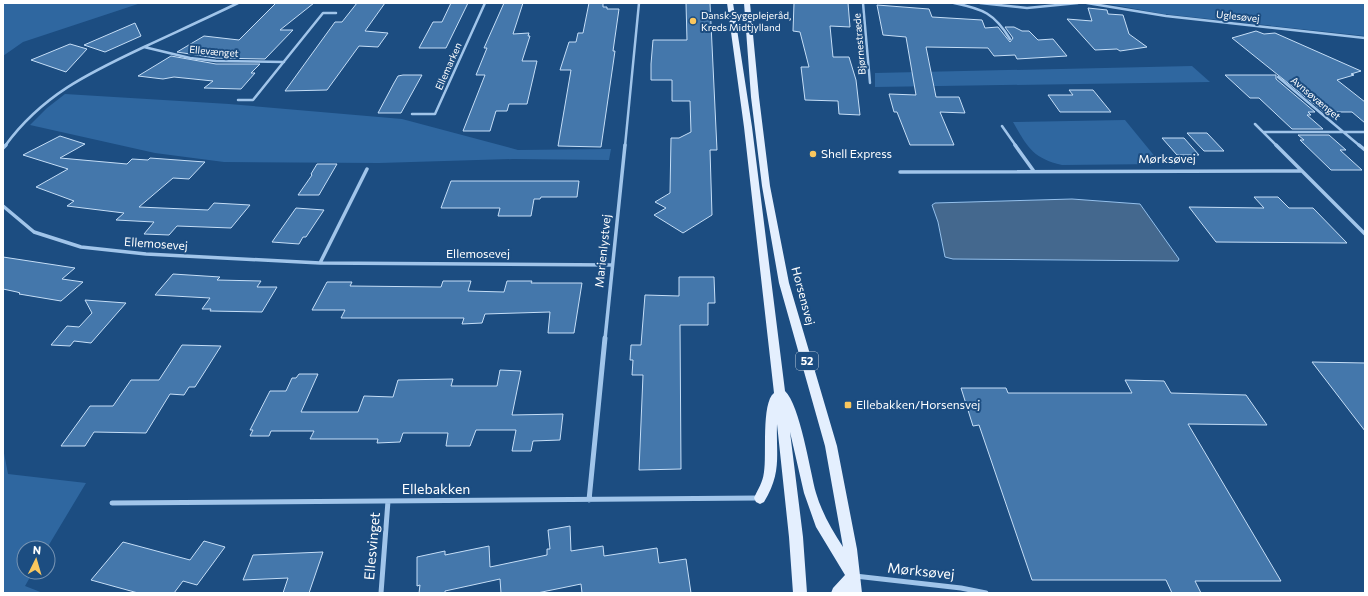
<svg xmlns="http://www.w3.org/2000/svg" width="1368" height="596" font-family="Commissioner,sans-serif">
  <rect width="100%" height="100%" fill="#1c4d81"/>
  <path fill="#2f67a0" d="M3,3H141L23,42L3,56Z
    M1103,3H1365V36L1163,14Z
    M1192,66L1210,82L875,87V73Z
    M65,94L229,104L402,119L518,150L611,149L609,160L513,159L379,163L224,162L155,153L30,125L47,108Z
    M1125,120L1161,164L1062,165C1032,158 1027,146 1013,122Z
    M3,448L8,474L86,483L47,548H24V572H33L25,586L43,593H3Z"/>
  <path fill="#44688e" stroke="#94c0ec" d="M1072,199L1140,204L1179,259L1178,261L953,259L945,257L938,222L932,205L935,203Z"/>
  <path fill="#4477ab" stroke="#c5def7" d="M276,3H314L280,30H293L265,59L216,58L177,52L204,36L239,40Z
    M357,3H385L365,31L388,33L378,47L359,46L327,90L285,91L335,22H342Z
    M451,3H468L446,48H419L433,22H442Z
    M504,3H523L513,34L529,33L528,36H530L522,61H537L527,104H509L507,111H496L490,131H463L485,75H476L487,48H484Z
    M589,3H603V7H607V9H619L613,51H615L601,147L558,146L571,70H560L569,42H576L578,33H583Z
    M686,3H710L717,150H710L712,215L683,233L654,215L666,208L655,202L670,193L671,138H679L691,132L690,101H672V80H651V64L653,40H687Z
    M794,3H848L850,27L830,26L833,57H849L856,80L860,115L839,114L838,101L805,100L801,67H809L800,32L793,31Z
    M877,5L929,9L932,17L982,20L985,28L998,27L1010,42L1013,38L1005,27H1014L1022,31H1029L1038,40L1053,39L1067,56L1017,59L1015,55L994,56L988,48L926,47L936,97H959L965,113L940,112L954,145H910L897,112H894L889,94L916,95L906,37L883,35Z
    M1088,8L1107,10L1108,14L1123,15L1129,34L1147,47L1120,51L1117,49L1095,50L1067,19L1092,21Z
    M135,23L141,36L105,52L84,45Z
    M1256,31L1264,34L1275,33L1361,71L1351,74L1354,75L1337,80L1365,102V123L1352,112H1324L1232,38Z
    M70,44L87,49L66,72L31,60Z
    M171,56L216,64H260L251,73H255L241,89L204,88L213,81L174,77L163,79L138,76Z
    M403,75H422L401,113H378L394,83L398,76Z
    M1225,75H1276V79L1315,112H1308L1311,115H1307L1323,129H1292L1259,98H1250Z
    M1069,90H1093L1111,112H1060L1048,95H1073Z
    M1187,133H1207L1224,151H1204Z
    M1298,135H1329L1346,150H1340L1362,170H1331L1300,140H1304Z
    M60,136L85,144L60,158L127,164L132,159L148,160L150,158L205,162L189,179L173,178L139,207L208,210L214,203L250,205L231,228L177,226L169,235L144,234L154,222L116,220L124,213L67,206L74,201L36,187L68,169L23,155Z
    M1162,138H1184L1199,155H1177Z
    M317,164H337L319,195H298L312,175L311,174Z
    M451,181H579L577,197H541L540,199H534L531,216H498L500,208H441Z
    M1254,197H1278L1289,208H1313L1347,243L1216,242L1189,207L1264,208Z
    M296,208L324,210L306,237H303L299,244L272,242Z
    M3,257L75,268L62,279L83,282L61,301L19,294L20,293L17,292L3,289Z
    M173,274L220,277L217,280L261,281L257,287H277L262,312L210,311L211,309H202L210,298L155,295Z
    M679,277H714L715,303H708V325H680L681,469L639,470L643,375H632L633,360H630L631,345H641L645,295L679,296Z
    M443,281H471L468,291L504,292L507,281H532L531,283H582L574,333H548L550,312L485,314L482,323L462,324L464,318H341L345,310H312L327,282H352L350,286L441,287Z
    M85,300L126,303L91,343L74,341L70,346L51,345L67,326L79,327L92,313Z
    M182,345L221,346L195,387H189L184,395L170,394L146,433L94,432L85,446H61L90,406H113L131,380H159Z
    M1312,362L1365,363V431Z
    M500,370L521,371L512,415L563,414L560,440L533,441L531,451H512L516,430H476L470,446H446L448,433H403L400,442L377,443L378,439H310L314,431H271L269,436H250L253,430H250L270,391H286L292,378H296L299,374H318L301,412H358L364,396L393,397L398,380L453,379L451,386H497Z
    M1125,380L1164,381L1171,393L1246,395L1267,425L1188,424L1281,581H1195L1201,593H1172L1166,580H1032L979,425L973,426L961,388H1006L1008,393H1132Z
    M570,526L571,551L603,546L604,556L657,548L659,563L686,559L691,593H582L581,584L537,593H501L500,579L445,591V593H419L420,585L417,586V557L445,551V555L489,546L490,567L547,555V549H550L548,530Z
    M204,541L225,547L197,585L183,581L174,593H138L91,580L123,542L190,560Z
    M323,552L309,593H283L288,578L243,580L253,555Z"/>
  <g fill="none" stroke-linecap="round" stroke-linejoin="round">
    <path stroke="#a1c5ea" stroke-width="2.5" d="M863,3L870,83
      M954,3C983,9 994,13 1010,39
      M980,3L1027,8L1078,3
      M1087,3L1166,16L1365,38
      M144,47L190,58L216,61L284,62
      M1278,77L1360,146
      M238,100H253L323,13H336
      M412,114H435L485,3
      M1255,124L1277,146
      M1002,126L1016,146
      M1263,132H1365
      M5,146C42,95 89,73 144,47C176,32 207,18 238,3
      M625,146L639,3"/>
    <path stroke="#a1c5ea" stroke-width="3.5" d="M1015,145L1033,170
      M1276,145L1365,234
      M1359,145L1365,150
      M3,148L6,145
      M900,172L1301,171
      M3,206L34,232L81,247L146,254L320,263L612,265
      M320,263L367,169
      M605,339L625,145"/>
    <path stroke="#a1c5ea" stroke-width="5" d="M589,500L605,338
      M112,503L758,498
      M855,576L961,588L986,593
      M381,593L388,501"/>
    <path fill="#e4effe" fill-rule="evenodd" d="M727,3H733L752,127L785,391C800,405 810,471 816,493C822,513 832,530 843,547L825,446L779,283L762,186L751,97L744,3H750L759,97L770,186L789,283L837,446L857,549L862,593H831L833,588L845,575L816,527L804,493L790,432L803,537L807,593H793L789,537L777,424C776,456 782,472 764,502L760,504L756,502L754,498C758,489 763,482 764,472C767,456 761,403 774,393L744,127Z"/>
  </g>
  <g fill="#fac75e" stroke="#1c4d81" stroke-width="1.5">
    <circle cx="693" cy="21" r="4"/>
    <circle cx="813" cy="154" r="4"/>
    <rect x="844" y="401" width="8" height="8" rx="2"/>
  </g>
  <g text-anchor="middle" stroke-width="4" stroke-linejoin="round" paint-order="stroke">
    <g font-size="10" fill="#fff" stroke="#1c4d81" text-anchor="start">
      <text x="701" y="19">Dansk Sygeplejeråd,<tspan x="701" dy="12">Kreds Midtjylland</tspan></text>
    </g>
    <g font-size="10" fill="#fff" stroke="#1c4d81">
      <text transform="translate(1238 16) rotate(6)" y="4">Uglesøvej</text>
      <text transform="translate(859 44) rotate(-95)" y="4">Bjørnestræde</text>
      <text transform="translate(214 51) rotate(5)" y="4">Ellevænget</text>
      <text transform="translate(448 66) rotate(-66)" y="4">Ellemarken</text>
      <text transform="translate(1316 98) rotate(40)" y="4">Avnsøvænget</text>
    </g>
    <rect fill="#1c4d81" stroke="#bbcad9" stroke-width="1" x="796" y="352" width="22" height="18" rx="3"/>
    <g font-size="11" font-weight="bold" fill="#fff">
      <text x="807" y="365">52</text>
    </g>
    <g font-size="12" fill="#fff" stroke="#1c4d81" text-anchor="start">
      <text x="821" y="158">Shell Express</text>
      <text x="856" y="409">Ellebakken/Horsensvej</text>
    </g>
    <g font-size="12" fill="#fff" stroke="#1c4d81">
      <text x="1167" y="163">Mørksøvej</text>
      <text transform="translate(156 244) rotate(4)" y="4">Ellemosevej</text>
      <text transform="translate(603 251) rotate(-84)" y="4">Marienlystvej</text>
      <text x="478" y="258">Ellemosevej</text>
      <text transform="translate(803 296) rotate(75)" y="4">Horsensvej</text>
    </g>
    <g font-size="14" fill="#fff" stroke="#1c4d81">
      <text x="436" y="494">Ellebakken</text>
      <text transform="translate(372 546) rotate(-85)" y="5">Ellesvinget</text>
      <text transform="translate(921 571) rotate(6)" y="5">Mørksøvej</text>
    </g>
  </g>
  <rect width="1368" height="596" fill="none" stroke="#ffffff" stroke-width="8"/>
  <g transform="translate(36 560) rotate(5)"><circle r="19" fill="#1c4d81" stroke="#7794b3"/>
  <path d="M0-3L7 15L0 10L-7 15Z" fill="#fac75e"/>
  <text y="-6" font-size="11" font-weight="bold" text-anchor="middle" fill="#ffffff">N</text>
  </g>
</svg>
